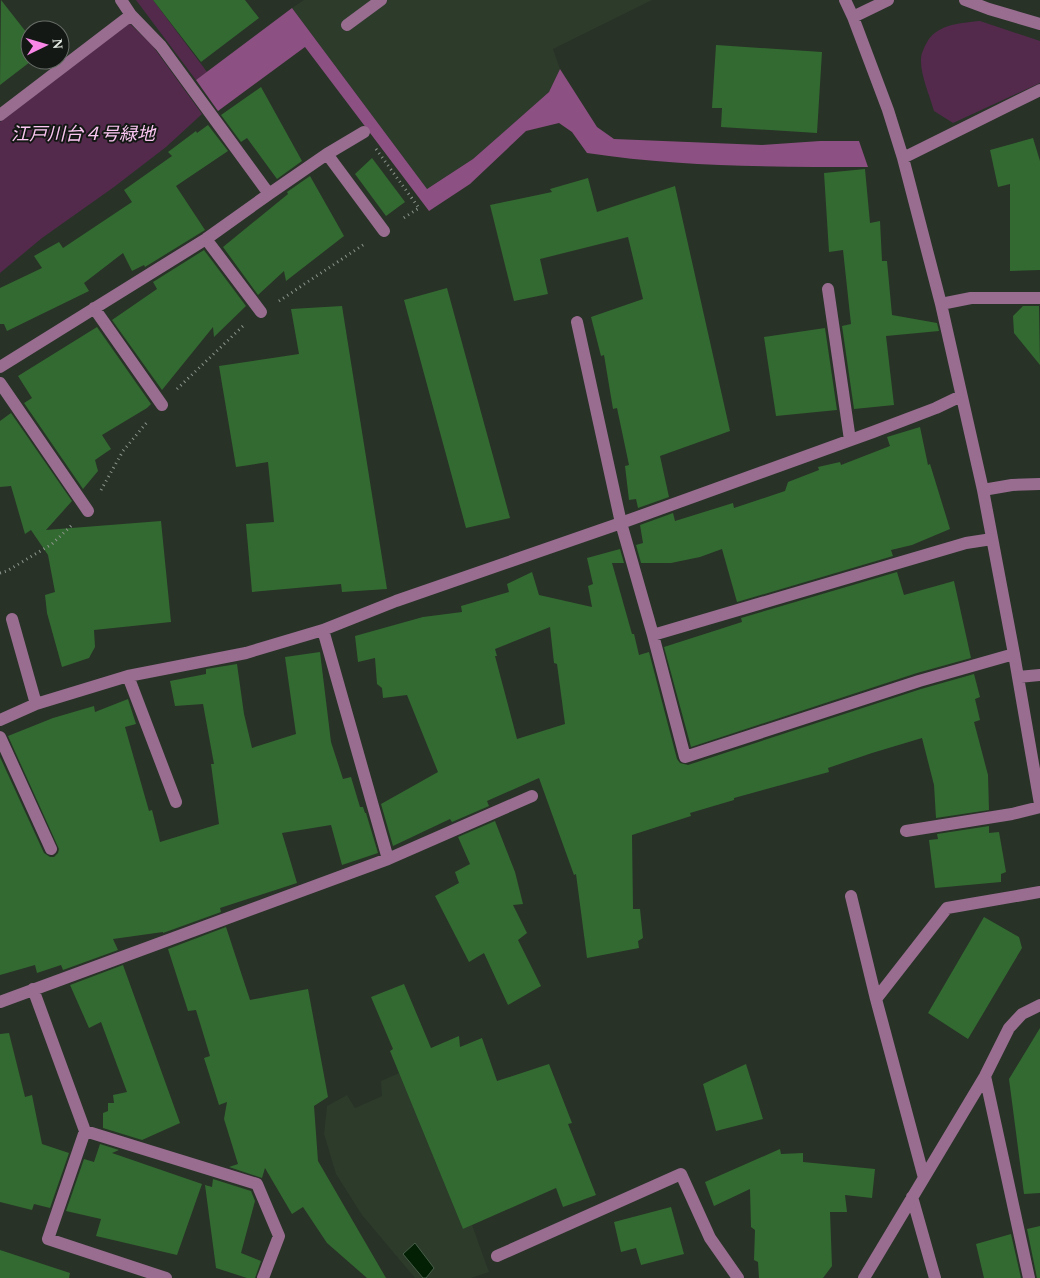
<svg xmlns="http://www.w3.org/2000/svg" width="1040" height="1278" font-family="'Times New Roman','Noto Sans JP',serif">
  <rect width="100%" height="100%" fill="#283227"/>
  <path fill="#2d3b2b" d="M304,0H652L553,49L560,69L549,92L473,159L427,189L292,8Z
    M399,1073L463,1229L472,1225L489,1272L471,1278H415L362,1215L336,1174L324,1134L327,1106L347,1095L355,1108L382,1096L381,1081Z"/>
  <path fill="#532a4c" d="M136,0H153L207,72L196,80Z
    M980,21L1040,41V83L953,123L934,111C930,96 920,74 921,59C921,54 924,48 926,44C936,24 960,23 980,21Z
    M129,23L152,45L202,114L166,147L114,187L42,238L0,273V122Z"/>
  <path fill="#8c5082" d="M292,8L427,189L473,159L549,92L560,69L597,127L614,139L762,145L820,141H859L868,167C774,167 680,167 587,153L572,132L559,123L526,131L470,184L429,211L305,47L218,111L196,80Z"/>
  <path fill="#032004" stroke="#475d48" d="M415,1243L434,1268L426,1278H423L403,1254Z"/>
  <path fill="#336a31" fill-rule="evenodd" d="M1,0L30,37V62L0,85Z
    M153,0H245L259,18L201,62Z
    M716,45L822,52L817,133L721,127L722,108H712Z
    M261,87L302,161L277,179L247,138L241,142L221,115Z
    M208,125L228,151L176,186L205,230L145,267L144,265L132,271L123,253L84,283L89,291L7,331L4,324H0V288L42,268L34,256L59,242L63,248L132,202L124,190L172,156L168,152L196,131L197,133Z
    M1033,138L1040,161V270L1010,271V184L998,187L990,150Z
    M372,158L405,202L386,216L355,174Z
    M865,169L870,223L880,221L882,261H887L892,315L937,323L939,331L886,336L894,405L854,409L842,326L851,324L843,250L829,252L824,173Z
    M310,176L344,236L286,281L284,271L258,295L223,247L288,194L287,192Z
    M588,178L597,212L675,186L730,431L660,456L669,497L638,508L636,499L629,500L625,466L629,465L617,408L613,409L604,355L601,356L591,317L643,299L628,237L540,259L548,294L514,301L490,205L552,192L550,189Z
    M204,250L246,306L214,337L213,327L162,390L112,320L157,289L153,282Z
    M447,288L510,518L466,528L404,300Z
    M342,306L387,589L342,592L341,584L252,592L246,524L274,522L268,462L236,467L219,366L299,354L291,309Z
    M1023,306H1039L1040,365L1014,333L1013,316Z
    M97,327L151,404L147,408L102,435L111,449L95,460L98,471L83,489L24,403L32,398L18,376Z
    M825,328L837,410L776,416L764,337Z
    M11,413L72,501L46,530L161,521L171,622L94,630L95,647L89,658L62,667L47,613L45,595L55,592L48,555L31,530L25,534L11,486L0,487V421Z
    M920,427L928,465L930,464L950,529L912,545L891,550L893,556L737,602L722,549L700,557L671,563H641L636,545L643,543L640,525L673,513L675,521L733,503L734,508L785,491L788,482L819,470L818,467L840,462L841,465L890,446L887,437Z
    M620,549L624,563H612L632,634H634L639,655L649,652L677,759L680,763L688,765L921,689L974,674L980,697L975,699L980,720L974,722L988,775L989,810L936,818L934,785L922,738L872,753L828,768L829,772L734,798V800L690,813L691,816L632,835L633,909H640L643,938L638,941L639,948L587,958L576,874L574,875L539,778L487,801L489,806L452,822L450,819L393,846L381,804L438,772L407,695L383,698L382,688L377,684L375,658L358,662L355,636L423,617L462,612L461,606L509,592L507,584L532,572L539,595L592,607L588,586L593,584L587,558ZM550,627L554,663L557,664L565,724L517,739L495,656H497L495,649Z
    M897,572L904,595L954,581L971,658L917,673L691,747L664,647L742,622L741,618Z
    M320,652L331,742L343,779L351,777L360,807H363L365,813H366L378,853L342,865L331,825L282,833L297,883L220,908L221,912L163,933V932L113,939L118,950L63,970L61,965L37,973L35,965L0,975V757L44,853L50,857H54L58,853L59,849L8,736L53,718L94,706L95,712L128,699L136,724L125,727L149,811L152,810L160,842L219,824L211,764H214L203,704L175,706L170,681L206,674V669L237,664L244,714L252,748L296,734L285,657Z
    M495,821L515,872L523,904L513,905L527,933L518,940L541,986L508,1005L484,953L469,962L435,896L459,883L455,872L470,864L458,837Z
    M989,826V833L999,832L1006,872L1001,874V882L935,888L929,840L938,839L937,834Z
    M984,917L1019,937L1022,948L968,1039L928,1013Z
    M226,927L250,1000L308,989L328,1097L314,1106L318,1161L386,1278H367L327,1243L303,1207L292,1214L265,1168L262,1178L229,1167L238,1164L224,1119L227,1102L219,1105L204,1058L210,1056L196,1010L188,1011L168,949Z
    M123,965L180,1123L142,1140L103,1128V1113L108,1111V1103H114L113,1095L127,1092L101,1022L89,1028L70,985Z
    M404,984L431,1048L459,1036L460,1047L482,1038L497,1081L549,1064L572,1123L568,1124L596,1195L563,1207L556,1188L463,1229L390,1051L393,1049L371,997Z
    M1040,1028V1193L1024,1194L1009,1079Z
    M9,1033L25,1097L32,1095L42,1144L69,1153L50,1208L34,1204L32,1210L0,1202V1034Z
    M746,1064L763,1119L716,1131L703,1084Z
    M100,1144L119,1150L112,1153L202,1184L177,1255L96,1236L101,1219L66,1211L84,1159L94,1162Z
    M780,1149L781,1154L803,1153V1162L875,1169L872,1198L845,1195L847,1212H830L832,1266L823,1278H759L758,1262L754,1260L755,1230L751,1227L750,1189L714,1206L705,1182Z
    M213,1179L251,1191L255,1201L241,1253L261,1261L255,1278H247L216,1268L205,1185L212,1187Z
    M671,1207L684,1254L641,1265L636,1248L621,1252L614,1222Z
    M1040,1226V1278H1037L1027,1229Z
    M1011,1234L1021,1278H984L976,1244Z
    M0,1250L70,1273L69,1278H0Z"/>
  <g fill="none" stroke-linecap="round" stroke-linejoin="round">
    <path stroke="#8e968d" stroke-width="3" stroke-dasharray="1 4" stroke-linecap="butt" d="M376,149L419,208L402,219
      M279,301L366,243
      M177,389L243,326
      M101,490L123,451L148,421
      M0,573L7,571L52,544L72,525"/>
    <path stroke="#986d90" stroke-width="12" d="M845,0L853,17L888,110L903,158L941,304L983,490L1014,654L1040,804
      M965,0L989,9L1040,24
      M853,17L888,0
      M347,25L381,0
      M0,115L131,15
      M327,154L384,231
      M903,158L1040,90
      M269,194L327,154L364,132
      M206,239L261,312
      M828,289L850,440
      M941,304L971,298H1040
      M94,308L162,405
      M577,322L621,523L653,635L685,757L919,681L1014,654
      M0,367L206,239L269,194L161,46L131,15L121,0
      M0,383L88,511
      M983,490L1012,485L1040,484
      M12,619L36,704
      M323,630L388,859
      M653,635L966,543L992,539
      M128,676L176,802
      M1018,677L1040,675
      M0,720L36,704L128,676L246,653L323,630L396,601L621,523L873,432L936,408L961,396
      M0,737L51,849
      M906,831L1012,814L1040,807
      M851,896L876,999L924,1178
      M33,989L85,1131L48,1239L166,1278
      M876,999L947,908L1040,892
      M0,1002L388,859L532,796
      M985,1076L1029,1278
      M85,1131L257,1184L279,1236L263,1278
      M912,1197L935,1278
      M497,1256L681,1174L710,1238L738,1278
      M864,1278L985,1076L1009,1028L1022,1014L1040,1005"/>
  </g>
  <g text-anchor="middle" stroke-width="4" stroke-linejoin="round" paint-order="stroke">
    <g font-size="18" font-style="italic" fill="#fbc6f1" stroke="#141814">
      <text x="83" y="140">江戸川台４号緑地</text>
    </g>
  </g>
  <g transform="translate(45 45) rotate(85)"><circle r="24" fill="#141814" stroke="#686d68"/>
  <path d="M0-4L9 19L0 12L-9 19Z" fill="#f987e8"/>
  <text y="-8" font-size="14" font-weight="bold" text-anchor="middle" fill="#e5ece5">N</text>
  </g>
</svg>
